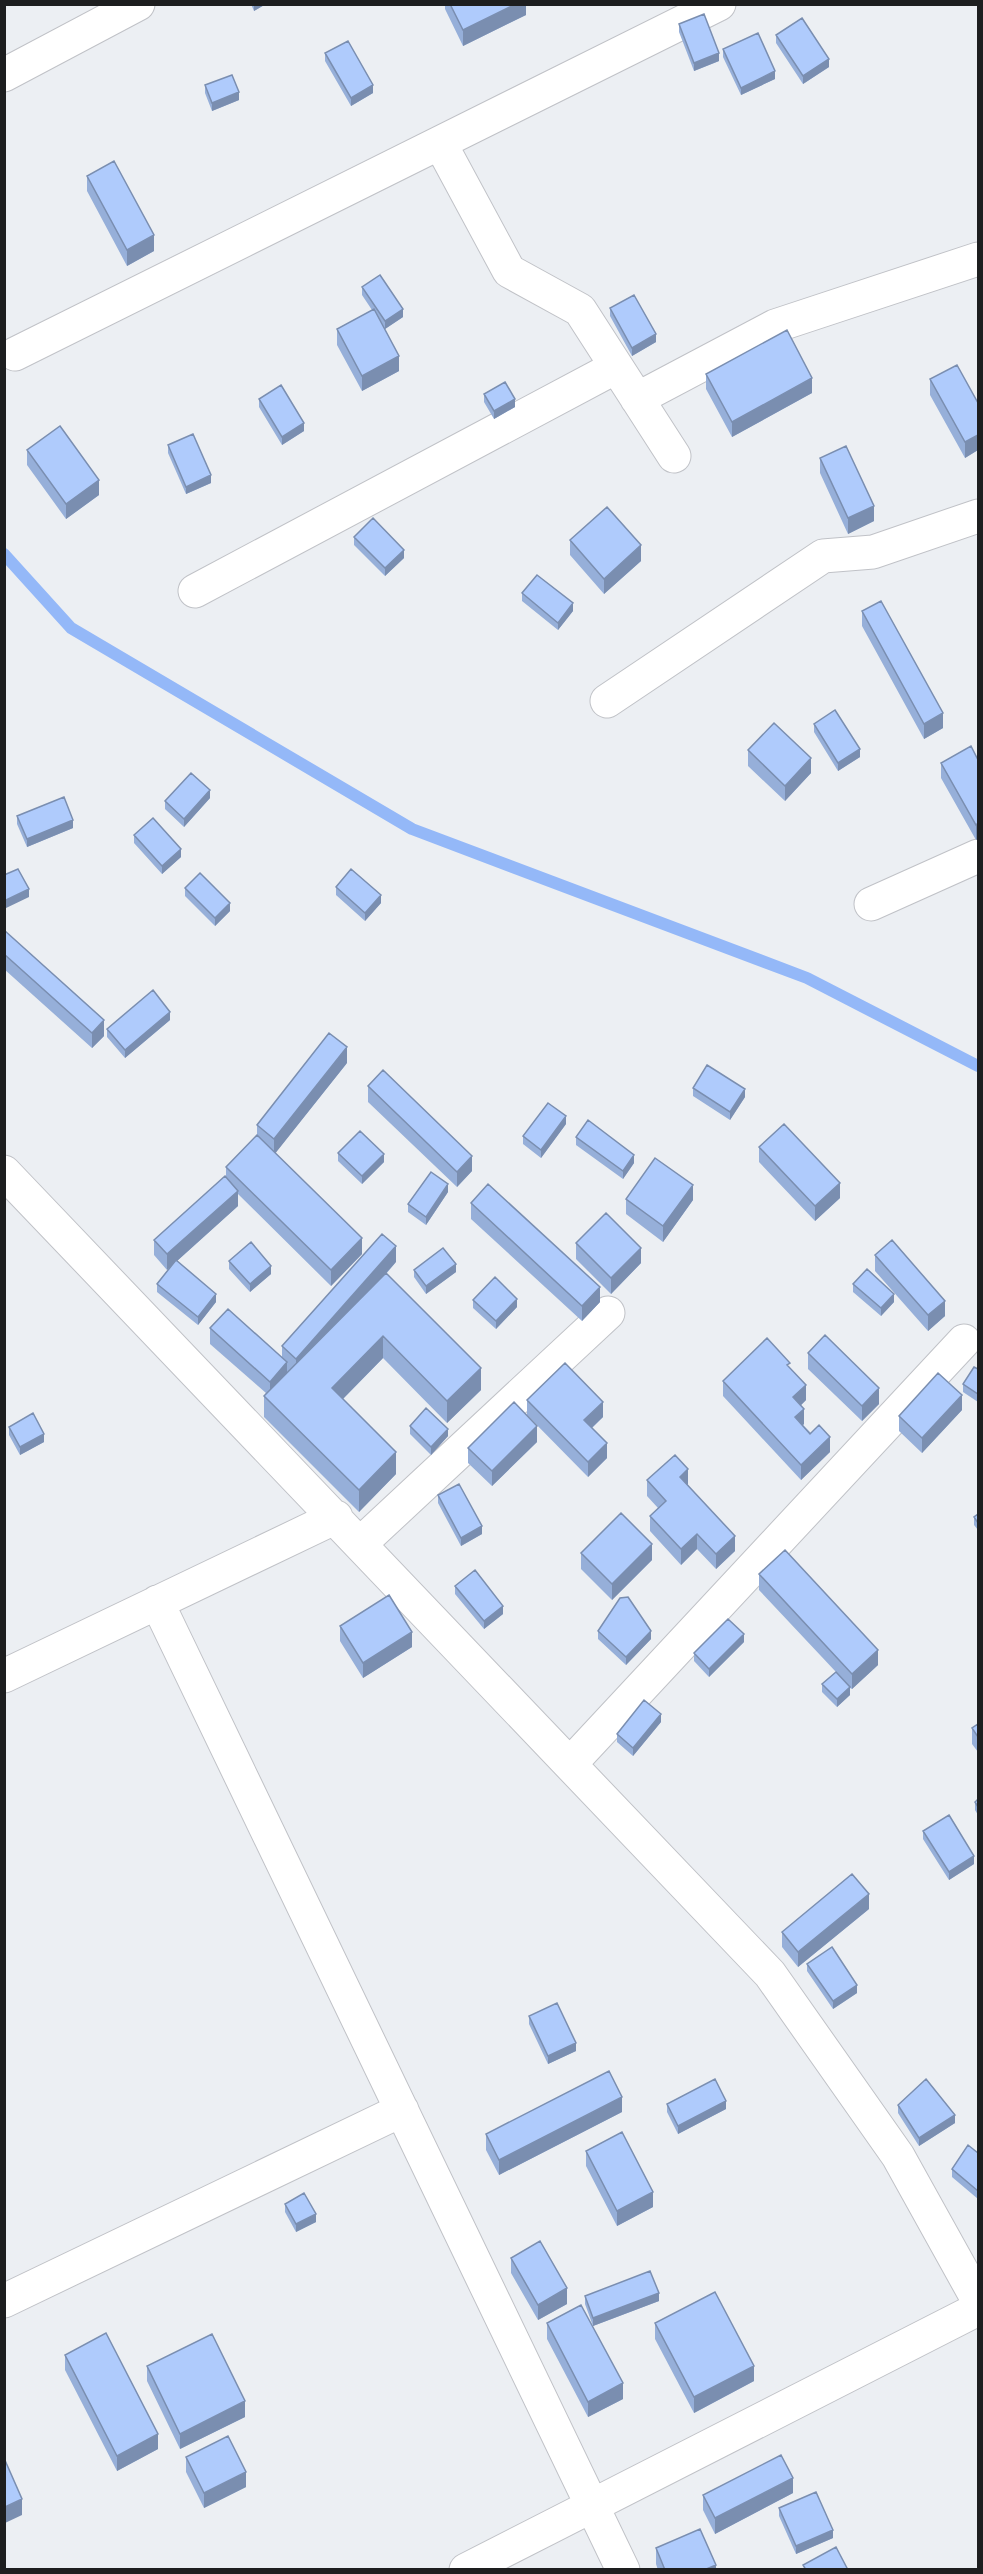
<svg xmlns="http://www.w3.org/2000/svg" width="983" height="2574" font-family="'Asap Condensed',sans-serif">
  <rect width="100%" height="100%" fill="#eceff3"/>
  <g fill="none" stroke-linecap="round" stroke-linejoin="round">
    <path stroke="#94b8f8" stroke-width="12" d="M4,554L71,628L412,829L807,978L978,1066"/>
    <g stroke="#c0c2c7" stroke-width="35">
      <path id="minor" d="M4,75L138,4
        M440,143L509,271L580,310L674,456
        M15,354L719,4
        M637,399L775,326L978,259
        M195,591L616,367
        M607,701L823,556L873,552L978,516
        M871,904L978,856
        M4,1172L770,1974L898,2156L978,2300
        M360,1544L608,1313
        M157,1602L623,2570
        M4,1676L336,1517
        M570,1764L964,1341
        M4,2301L402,2110
        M466,2570L978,2309"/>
    </g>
    <use href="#minor" stroke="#fff" stroke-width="33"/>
  </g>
  <path fill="#96afd9" d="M251,4H266L254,11Z
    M445,4H526V15L463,46L445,9Z
    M679,24L719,61L694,71L679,32Z
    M776,35L829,67L803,84L776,43Z
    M723,49L775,79L741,95L723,57Z
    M325,53L373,93L351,106L325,61Z
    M205,85L239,100L212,111L205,93Z
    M87,176L154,251L127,266L87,191Z
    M362,287L403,317L385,329L399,371L362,391L337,345V329L372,310L362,295Z
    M610,308L656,342L632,356L610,316Z
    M706,374L812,393L732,437L706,389Z
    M930,379L978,403V450L965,458L930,395Z
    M484,394L515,407L494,419L484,402Z
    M259,399L304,431L282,445L259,407Z
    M168,445L211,483L186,494L168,453Z
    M27,450L99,495L66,519L27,465Z
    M820,458L874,521L848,534L820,473Z
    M354,537L404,558L385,576L354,545Z
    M570,540L641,561L604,594L570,555Z
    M522,593L573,611L558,630L522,601Z
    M862,611L943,728L924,739L862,626Z
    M814,724L860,757L838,771L814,732Z
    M748,750L811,773L785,801L748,766Z
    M978,760L976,840L941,778V763Z
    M210,798L184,827L165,809V801Z
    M17,816L73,828L27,847L17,824Z
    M134,835L181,857L162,874L134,843Z
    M336,887L381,903L365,921L336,895Z
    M185,888L230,911L215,926L185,896Z
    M4,930L104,1036L92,1048L4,969Z
    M170,1020L125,1058L107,1037V1029Z
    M347,1063L275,1153L362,1254L331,1286L238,1194V1206L177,1261L216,1302L198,1325L157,1292V1284L170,1267L167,1270L154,1255V1240L226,1177V1167L257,1136V1125Z
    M368,1086L472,1171L457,1187L368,1102Z
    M693,1088L745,1097L730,1120L693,1096Z
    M566,1124L541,1158L523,1144V1136Z
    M576,1137L634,1163L623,1179L576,1145Z
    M759,1147L840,1198L815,1221L759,1162Z
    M338,1153L384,1162L362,1184L338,1161Z
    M448,1192L426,1225L408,1212V1204Z
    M626,1199L693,1200L663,1242L626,1214Z
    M471,1203L600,1302L582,1321L471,1219Z
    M576,1243L641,1263L611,1294L576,1259Z
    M875,1255L945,1316L928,1331L875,1271Z
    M229,1261L271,1274L250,1292L229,1269Z
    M396,1262L386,1274L481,1390L447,1423L383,1358L343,1399L396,1474L359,1512L264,1417V1396L266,1393L210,1344V1328L282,1357V1346Z
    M414,1270L456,1272L426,1294L414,1277Z
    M853,1284L894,1302L881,1316L853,1292Z
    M473,1300L517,1307L496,1329L473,1308Z
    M808,1353L879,1404L862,1421L808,1369Z
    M790,1369L806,1400L801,1405L804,1424L803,1425L830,1452L801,1480L723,1396V1381Z
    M978,1369V1402L963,1392V1384Z
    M527,1400L603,1417L592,1428L607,1458L588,1477L527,1415Z
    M962,1410L922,1453L899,1431V1416Z
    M410,1426L448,1436L431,1455L410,1434Z
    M9,1427L44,1442L20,1455L9,1435Z
    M537,1442L492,1486L468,1463V1448Z
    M647,1480L688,1484L687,1485L735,1551L716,1569L697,1549L681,1565L650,1531V1516L658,1508L647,1496Z
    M438,1495L482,1534L461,1546L438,1503Z
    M978,1514V1530L974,1525V1517Z
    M581,1553L652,1560L612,1600L581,1569Z
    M759,1574L878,1665L852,1689L850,1688V1695L837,1707L822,1692V1684L836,1672L759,1590Z
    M455,1586L503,1614L484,1629L455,1594Z
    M340,1626L412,1647L363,1678L340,1641Z
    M598,1631L651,1639L626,1665L598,1639Z
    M744,1642L709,1677L694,1661V1653Z
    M661,1722L633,1756L617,1742V1734Z
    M978,1724V1752L972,1744V1728Z
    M978,1799V1815L975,1810V1802Z
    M923,1831L974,1864L949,1880L923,1839Z
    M869,1909L798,1967L782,1947V1932Z
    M807,1964L857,1993L833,2009L807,1971Z
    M529,2016L576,2051L548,2064L529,2024Z
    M667,2104L726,2109L678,2134L667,2112Z
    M898,2105L955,2123L919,2146L898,2113Z
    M622,2112L499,2175L486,2150V2134Z
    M586,2151L653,2207L617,2226L586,2166Z
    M978,2153V2199L952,2177V2169Z
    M285,2204L316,2222L296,2232L285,2212Z
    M511,2258L567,2304L538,2320L511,2273Z
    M585,2296L659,2301L593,2326L585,2304Z
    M547,2323L623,2399L588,2417L547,2339Z
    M655,2323L754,2381L694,2413L655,2339Z
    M65,2355L158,2449L117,2471L65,2370Z
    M147,2366L245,2417L180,2449L147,2381Z
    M186,2457L246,2487L204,2508L186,2472Z
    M793,2493L715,2534L703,2510V2495Z
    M779,2508L833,2538L796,2554L779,2516Z
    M656,2548L716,2570H658L656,2564Z"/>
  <path fill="#7a8eb0" d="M254,4H266L254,11Z
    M516,4H526V15L463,46V30Z
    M719,53V61L694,71V63Z
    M829,59V67L803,84V76Z
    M775,71V79L741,95V88Z
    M373,85V93L351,106V98Z
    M239,92V100L212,111V103Z
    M154,235V251L127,266V250Z
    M403,309V317L385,329V321Z
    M656,334V342L632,356V348Z
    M399,356V371L362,391V376Z
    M812,378V393L732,437V422Z
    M515,399V407L494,419V411Z
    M304,423V431L282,445V437Z
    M978,435V450L965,458V442Z
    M211,475V483L186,494V487Z
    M99,480V495L66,519V504Z
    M874,506V521L848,534V518Z
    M641,545V561L604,594V579Z
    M404,550V558L385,576V568Z
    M573,603V611L558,630V623Z
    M943,713V728L924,739V724Z
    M860,749V757L838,771V763Z
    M811,758V773L785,801V786Z
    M210,790V798L184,827V819Z
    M73,820V828L27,847V839Z
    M978,823V839L976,840V825Z
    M181,849V857L162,874V866Z
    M29,889V897L4,909V901Z
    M381,895V903L365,921V913Z
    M230,903V911L215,926V918Z
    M170,1012V1020L125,1058V1050Z
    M104,1020V1036L92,1048V1033Z
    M347,1047V1063L274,1155V1139Z
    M745,1089V1097L730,1120V1112Z
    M566,1116V1124L541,1158V1150Z
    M384,1154V1162L362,1184V1176Z
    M634,1155V1163L623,1179V1171Z
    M472,1156V1171L457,1187V1172Z
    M840,1183V1198L815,1221V1206Z
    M448,1184V1192L426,1225V1217Z
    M693,1185V1200L663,1242V1226Z
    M238,1191V1206L167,1270V1254Z
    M362,1238V1254L331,1286V1270Z
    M396,1246V1262L296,1374V1359Z
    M641,1248V1263L611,1294V1278Z
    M456,1264V1272L426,1294V1286Z
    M271,1266V1274L250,1292V1284Z
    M600,1287V1302L582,1321V1306Z
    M216,1294V1302L198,1325V1317Z
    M894,1294V1302L881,1316V1308Z
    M517,1299V1307L496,1329V1321Z
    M945,1301V1316L928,1331V1315Z
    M383,1336V1358L332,1410V1388Z
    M287,1362V1377L270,1397V1382Z
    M481,1368V1390L447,1423V1401Z
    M806,1385V1400L793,1413V1397Z
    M879,1388V1404L862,1421V1406Z
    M962,1395V1410L922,1453V1438Z
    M603,1402V1417L584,1435V1420Z
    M804,1409V1424L795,1432V1417Z
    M537,1426V1442L492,1486V1471Z
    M448,1429V1436L431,1455V1447Z
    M4,1433H5V1448L4,1449Z
    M44,1434V1442L20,1455V1447Z
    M830,1437V1452L801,1480V1465Z
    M607,1443V1458L588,1477V1462Z
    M396,1452V1474L359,1512V1490Z
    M688,1469V1484L680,1492V1477Z
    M482,1526V1534L461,1546V1538Z
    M697,1534V1549L681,1565V1549Z
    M735,1536V1551L716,1569V1554Z
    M652,1544V1560L612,1600V1584Z
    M503,1606V1614L484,1629V1621Z
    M651,1631V1639L626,1665V1657Z
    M412,1632V1647L363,1678V1663Z
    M744,1634V1642L709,1677V1669Z
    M878,1650V1665L852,1689V1674Z
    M850,1687V1695L837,1707V1699Z
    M661,1714V1722L633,1756V1748Z
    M974,1856V1864L949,1880V1872Z
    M869,1894V1909L798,1967V1952Z
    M857,1985V1993L833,2009V2001Z
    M576,2043V2051L548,2064V2056Z
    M622,2097V2112L499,2175V2160Z
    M726,2101V2109L678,2134V2126Z
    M955,2115V2123L919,2146V2138Z
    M653,2192V2207L617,2226V2211Z
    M316,2214V2222L296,2232V2224Z
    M567,2288V2304L538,2320V2305Z
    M659,2293V2301L593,2326V2318Z
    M754,2366V2381L694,2413V2397Z
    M623,2383V2399L588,2417V2402Z
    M245,2401V2417L180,2449V2434Z
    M158,2434V2449L117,2471V2456Z
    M246,2472V2487L204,2508V2493Z
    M793,2478V2493L715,2534V2518Z
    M22,2499V2515L5,2523V2507Z
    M833,2530V2538L796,2554V2546Z
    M716,2565V2570H704Z"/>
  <path fill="#afcbfc" stroke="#7a8eb0" stroke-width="1.5" d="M450,4H516L463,30Z
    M704,14L719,53L694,63L679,24Z
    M802,18L829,59L803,76L776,35Z
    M758,33L775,71L741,88L723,49Z
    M348,41L373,85L351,98L325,53Z
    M232,75L239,92L212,103L205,85Z
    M114,161L154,235L127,250L87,176Z
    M380,275L403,309L385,321L362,287Z
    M634,295L656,334L632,348L610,308Z
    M374,309L399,356L362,376L337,329Z
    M787,330L812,378L732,422L706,374Z
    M957,365L978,403V435L965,442L930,379Z
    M505,382L515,399L494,411L484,394Z
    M281,385L304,423L282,437L259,399Z
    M60,426L99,480L66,504L27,450Z
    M193,434L211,475L186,487L168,445Z
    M846,446L874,506L848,518L820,458Z
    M607,507L641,545L604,579L570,540Z
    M373,518L404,550L385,568L354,537Z
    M537,575L573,603L558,623L522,593Z
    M881,601L943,713L924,724L862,611Z
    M835,710L860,749L838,763L814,724Z
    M774,723L811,758L785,786L748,750Z
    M971,746L978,760V823L976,825L941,763Z
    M191,773L210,790L184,819L165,801Z
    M64,797L73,820L27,839L17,816Z
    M153,818L181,849L162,866L134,835Z
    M18,869L29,889L4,901V875Z
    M351,869L381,895L365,913L336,887Z
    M200,873L230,903L215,918L185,888Z
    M4,930L104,1020L92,1033L4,954Z
    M153,990L170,1012L125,1050L107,1029Z
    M329,1033L347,1047L274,1139L257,1125Z
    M707,1065L745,1089L730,1112L693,1088Z
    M383,1070L472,1156L457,1172L368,1086Z
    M548,1103L566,1116L541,1150L523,1136Z
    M588,1120L634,1155L623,1171L576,1137Z
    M784,1124L840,1183L815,1206L759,1147Z
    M360,1131L384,1154L362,1176L338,1153Z
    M257,1135L362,1238L331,1270L226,1167Z
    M655,1158L693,1185L663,1226L626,1199Z
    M431,1172L448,1184L426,1217L408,1204Z
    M225,1176L238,1191L167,1254L154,1240Z
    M488,1184L600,1287L582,1306L471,1203Z
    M606,1213L641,1248L611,1278L576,1243Z
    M382,1234L396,1246L296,1359L282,1346Z
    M892,1240L945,1301L928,1315L875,1255Z
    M251,1242L271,1266L250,1284L229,1261Z
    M443,1248L456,1264L426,1286L414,1270Z
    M176,1260L216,1294L198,1317L157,1284Z
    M867,1269L894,1294L881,1308L853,1284Z
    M386,1273L481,1368L447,1401L383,1336L332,1388L396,1452L359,1490L264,1396Z
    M495,1277L517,1299L496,1321L473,1300Z
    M228,1309L287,1362L270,1382L210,1328Z
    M825,1335L879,1388L862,1406L808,1353Z
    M767,1338L790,1363L787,1365L806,1385L793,1397L804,1409L795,1417L810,1434L819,1425L830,1437L801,1465L723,1381Z
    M565,1363L603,1402L584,1420L607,1443L588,1462L527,1400Z
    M974,1367L978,1369V1394L963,1384Z
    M938,1373L962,1395L922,1438L899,1416Z
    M514,1402L537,1426L492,1471L468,1448Z
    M426,1408L448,1429L431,1447L410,1426Z
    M33,1413L44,1434L20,1447L9,1427Z
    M675,1455L688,1469L680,1477L735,1536L716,1554L697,1534L681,1549L650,1516L666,1501L647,1480Z
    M459,1484L482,1526L461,1538L438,1495Z
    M621,1513L652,1544L612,1584L581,1553Z
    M978,1514V1523L974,1517Z
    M785,1550L878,1650L852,1674L759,1574Z
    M475,1570L503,1606L484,1621L455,1586Z
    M389,1595L412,1632L363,1663L340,1626Z
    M628,1597L651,1631L626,1657L598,1631L620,1598Z
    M728,1619L744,1634L709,1669L694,1653Z
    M836,1672L850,1687L837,1699L822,1684Z
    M644,1700L661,1714L633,1748L617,1734Z
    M978,1724V1737L972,1728Z
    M978,1799V1807L975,1802Z
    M949,1815L974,1856L949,1872L923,1831Z
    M852,1874L869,1894L798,1952L782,1932Z
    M832,1947L857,1985L833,2001L807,1964Z
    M557,2003L576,2043L548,2056L529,2016Z
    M609,2071L622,2097L499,2160L486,2134Z
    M715,2079L726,2101L678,2126L667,2104Z
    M926,2079L955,2115L919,2138L898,2105Z
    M622,2132L653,2192L617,2211L586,2151Z
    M968,2145L978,2153V2191L952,2169Z
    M304,2193L316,2214L296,2224L285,2204Z
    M540,2241L567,2288L538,2305L511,2258Z
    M650,2271L659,2293L593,2318L585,2296Z
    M715,2292L754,2366L694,2397L655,2323Z
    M581,2305L623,2383L588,2402L547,2323Z
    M106,2333L158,2434L117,2456L65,2355Z
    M212,2334L245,2401L180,2434L147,2366Z
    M228,2436L246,2472L204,2493L186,2457Z
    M781,2455L793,2478L715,2518L703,2495Z
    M4,2458L22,2499L5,2507H4Z
    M816,2492L833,2530L796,2546L779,2508Z
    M700,2529L716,2565L704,2570H665L656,2548Z
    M836,2547L848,2570H806L803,2565Z"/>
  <rect width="983" height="2574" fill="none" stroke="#1d1e1f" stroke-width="12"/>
</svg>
